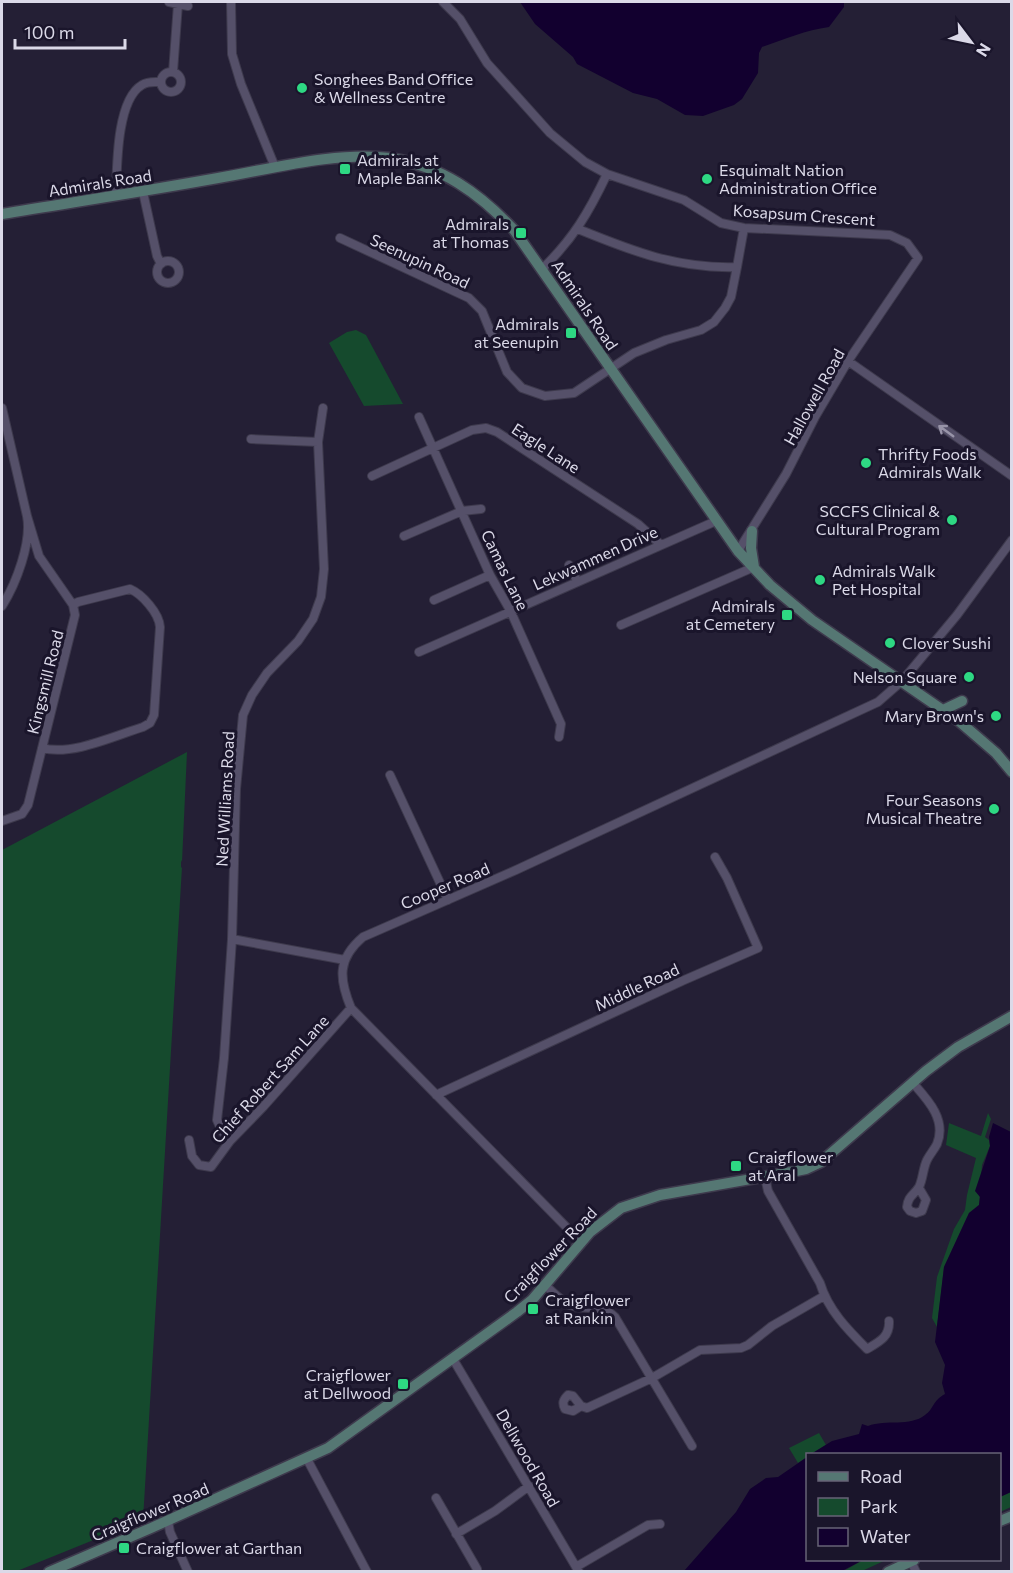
<svg xmlns="http://www.w3.org/2000/svg" width="1013" height="1573" font-family="Commissioner,sans-serif">
  <rect width="100%" height="100%" fill="#241f35"/>
  <path fill="#154a2d" d="M356,330L366,335L403,404L364,406L329,343L347,332Z
    M187,752L182,862L181,860V868L182,867L143,1520L17,1571H2V850Z
    M988,1113L991,1119L985,1137L989,1140L990,1146L982,1165L979,1205L969,1213L944,1267L937,1327L932,1318L937,1277L954,1229L965,1210L967,1195L976,1158L946,1145L949,1123L981,1136Z
    M819,1433L826,1445L811,1454H808L807,1457L798,1463L789,1448Z
    M1011,1492V1507L1000,1512V1497Z
    M863,1560H886L862,1571L842,1572Z"/>
  <path fill="#12002f" d="M520,2H844V7L829,27C806,30 785,39 762,47L759,53L758,73L742,99L734,105L703,116L685,115L657,99L633,93L577,64L573,57L535,24Z
    M993,1123L1011,1132V1492L1000,1497V1454H811L832,1441L859,1434L862,1424L868,1426C886,1419 910,1427 925,1415C934,1409 932,1401 945,1394L942,1383L945,1365L935,1342L944,1267L969,1213L979,1205L980,1197L975,1191L990,1146L989,1137Z
    M807,1457L808,1560H863L842,1571H684L736,1512L750,1489L766,1478L778,1477Z"/>
  <g fill="none" stroke-linecap="round" stroke-linejoin="round">
    <g stroke="#3e3a4d" stroke-width="10">
      <path id="street" d="M169,2L188,6
        M231,2L232,54L241,84L275,167
        M443,2L460,19L487,63L550,133L585,162L607,174L684,200L721,223L744,228L890,235L907,243L918,258L848,361L815,417L786,474L738,551
        M161 82a10 10 0 1 1 20 0a10 10 0 1 1-20 0Z
        M173,72L178,4
        M143,192L157,256L161,264
        M116,196C117,169 116,100 142,85C148,81 154,82 160,82
        M578,229C632,251 677,269 737,267L744,228
        M340,238L469,298L482,311L507,372L522,388L545,396L574,393L634,353L666,340L701,330L714,322L725,308L731,297L737,267
        M157 272a11 11 0 1 1 22 0a11 11 0 1 1-22 0Z
        M543,268C573,239 589,212 607,174
        M848,361L1012,476
        M2,408L27,516C32,542 16,584 2,606
        M419,417L490,575L510,610L561,724L559,737
        M251,439L318,442
        M372,476L472,430L486,428L497,432L638,524L660,544
        M404,536L462,511L481,509
        M569,565L577,581
        M434,600L490,575
        M621,625L754,567
        M419,652L716,521
        M42,748C72,756 114,736 143,727L150,723L154,715L160,627C159,613 142,594 130,589L78,602L73,605
        M390,775L448,900
        M2,821L22,814L28,805L75,615L73,605L39,556L27,516
        M232,939L345,960
        M912,1082C927,1099 947,1119 937,1144C934,1150 930,1154 927,1160C923,1168 923,1179 919,1187C914,1195 908,1196 907,1207L910,1211L916,1213L922,1211L926,1200L919,1188
        M436,1095L682,981L758,948L727,878L715,857
        M189,1140L192,1156L199,1165L211,1167L230,1141L263,1107L351,1008
        M230,1141L222,1131L217,1120L224,1058L232,939L236,789L243,715L252,695L267,673L298,641L313,619L321,597L324,569L318,442L323,408
        M765,1177L768,1191L820,1283C828,1310 848,1330 867,1349C879,1342 890,1337 889,1321
        M581,1242L351,1008C339,979 337,959 363,937L516,870L878,702L902,681L957,615L1012,540
        M545,1285C553,1292 562,1303 573,1306C589,1311 600,1302 615,1317L692,1446
        M453,1359L579,1572
        M581,1406L573,1396L568,1395C563,1400 562,1403 565,1409L573,1411L581,1406L587,1408L652,1378L700,1350L741,1348L748,1345L772,1326L824,1296
        M307,1459L367,1572
        M436,1498L477,1569
        M168,1521L170,1532L188,1572
        M456,1534L495,1511L529,1486
        M911,1561L916,1572
        M576,1567L648,1525L660,1524"/>
    </g>
    <g stroke="#3e3a4d" stroke-width="13">
      <path id="secondary" d="M2,214C74,202 146,191 218,178C271,169 337,151 390,158C442,166 479,193 514,230L738,551L770,585L812,620L960,722L996,753L1012,772
        M752,531L751,548L754,567
        M943,710L962,701
        M1000,1521L1012,1516
        M49,1572L151,1528L328,1448L517,1312L532,1300L590,1232L621,1208L660,1195L791,1172L806,1169L821,1162L926,1071L958,1047L1012,1016
        M888,1572L914,1560"/>
    </g>
    <use href="#street" stroke="#555069" stroke-width="8"/>
    <use href="#secondary" stroke="#557773" stroke-width="10"/>
  </g>
  <defs><path id="oneway-shaft" d="M-6 0H5M1.5-3L5.5 0L1.5 3" fill="none" stroke-width="1.6" stroke-linecap="round" stroke-linejoin="round" transform="scale(1.5)"/></defs>
  <use stroke="#9894a8" href="#oneway-shaft" transform="translate(946 431) rotate(-144)"/>
  <g fill="#2ed883" stroke="#1a152b" stroke-width="2">
    <circle cx="302" cy="88" r="6"/>
    <rect x="339" y="163" width="12" height="12" rx="3"/>
    <circle cx="707" cy="179" r="6"/>
    <rect x="515" y="227" width="12" height="12" rx="3"/>
    <rect x="565" y="327" width="12" height="12" rx="3"/>
    <circle cx="866" cy="463" r="6"/>
    <circle cx="952" cy="520" r="6"/>
    <circle cx="820" cy="580" r="6"/>
    <rect x="781" y="609" width="12" height="12" rx="3"/>
    <circle cx="890" cy="643" r="6"/>
    <circle cx="969" cy="677" r="6"/>
    <circle cx="996" cy="716" r="6"/>
    <circle cx="994" cy="809" r="6"/>
    <rect x="730" y="1160" width="12" height="12" rx="3"/>
    <rect x="527" y="1303" width="12" height="12" rx="3"/>
    <rect x="397" y="1378" width="12" height="12" rx="3"/>
    <rect x="118" y="1542" width="12" height="12" rx="3"/>
  </g>
  <g text-anchor="middle" stroke-width="6" stroke-linejoin="round" paint-order="stroke">
    <g font-size="16" fill="#dbd9e8" stroke="#1a152b" text-anchor="start">
      <text x="314" y="85">Songhees Band Office<tspan x="314" dy="18">&amp; Wellness Centre</tspan></text>
      <text x="357" y="166">Admirals at<tspan x="357" dy="18">Maple Bank</tspan></text>
      <text x="719" y="176">Esquimalt Nation<tspan x="719" dy="18">Administration Office</tspan></text>
      <text x="509" y="230" text-anchor="end">Admirals<tspan x="509" dy="18">at Thomas</tspan></text>
      <text x="559" y="330" text-anchor="end">Admirals<tspan x="559" dy="18">at Seenupin</tspan></text>
      <text x="878" y="460">Thrifty Foods<tspan x="878" dy="18">Admirals Walk</tspan></text>
      <text x="940" y="517" text-anchor="end">SCCFS Clinical &amp;<tspan x="940" dy="18">Cultural Program</tspan></text>
      <text x="832" y="577">Admirals Walk<tspan x="832" dy="18">Pet Hospital</tspan></text>
      <text x="775" y="612" text-anchor="end">Admirals<tspan x="775" dy="18">at Cemetery</tspan></text>
      <text x="902" y="649">Clover Sushi</text>
      <text x="957" y="683" text-anchor="end">Nelson Square</text>
      <text x="984" y="722" text-anchor="end">Mary Brown's</text>
      <text x="982" y="806" text-anchor="end">Four Seasons<tspan x="982" dy="18">Musical Theatre</tspan></text>
      <text x="748" y="1163">Craigflower<tspan x="748" dy="18">at Aral</tspan></text>
      <text x="545" y="1306">Craigflower<tspan x="545" dy="18">at Rankin</tspan></text>
      <text x="391" y="1381" text-anchor="end">Craigflower<tspan x="391" dy="18">at Dellwood</tspan></text>
      <text x="136" y="1554">Craigflower at Garthan</text>
    </g>
    <g font-size="16" fill="#dbd9e8" stroke="#1a152b">
      <text transform="translate(100 183) rotate(-9)" y="6">Admirals Road</text>
      <text transform="translate(804 215) rotate(4)" y="6">Kosapsum Crescent</text>
      <text transform="translate(420 261) rotate(25)" y="6">Seenupin Road</text>
      <text transform="translate(585 305) rotate(56)" y="6">Admirals Road</text>
      <text transform="translate(814 397) rotate(-61)" y="6">Hallowell Road</text>
      <text transform="translate(546 448) rotate(33)" y="6">Eagle Lane</text>
      <text transform="translate(595 558) rotate(-24)" y="6">Lekwammen Drive</text>
      <text transform="translate(505 570) rotate(64)" y="6">Camas Lane</text>
      <text transform="translate(45 682) rotate(-76)" y="6">Kingsmill Road</text>
      <text transform="translate(225 799) rotate(-87)" y="6">Ned Williams Road</text>
      <text transform="translate(445 886) rotate(-23)" y="6">Cooper Road</text>
      <text transform="translate(637 987) rotate(-25)" y="6">Middle Road</text>
      <text transform="translate(270 1079) rotate(-48)" y="6">Chief Robert Sam Lane</text>
      <text transform="translate(550 1255) rotate(-46)" y="6">Craigflower Road</text>
      <text transform="translate(528 1458) rotate(60)" y="6">Dellwood Road</text>
      <text transform="translate(150 1512) rotate(-23)" y="6">Craigflower Road</text>
    </g>
  </g>
  <rect width="1013" height="1573" fill="none" stroke="#dbd9e8" stroke-width="6"/>
  <rect x="806" y="1453" width="195" height="108" fill="#1a152b" stroke="#676377" stroke-width="1.5"/>
  <rect x="818" y="1472" width="30" height="9" fill="#557773" stroke="#676377" stroke-width="1.5"/>
  <text x="860" y="1483" font-size="18" fill="#dbd9e8">Road</text>
  <rect x="818" y="1498" width="30" height="18" fill="#154a2d" stroke="#676377" stroke-width="1.5"/>
  <text x="860" y="1513" font-size="18" fill="#dbd9e8">Park</text>
  <rect x="818" y="1528" width="30" height="18" fill="#12002f" stroke="#676377" stroke-width="1.5"/>
  <text x="860" y="1543" font-size="18" fill="#dbd9e8">Water</text>
  <g transform="translate(971 42) rotate(122)" stroke="#1a152b" stroke-width="4.5" paint-order="stroke">
  <path d="M0-4.5L10 22L0 15L-10 22Z" fill="#dbd9e8"/>
  <text y="-9" font-size="16" font-weight="bold" text-anchor="middle" fill="#dbd9e8">N</text>
  </g>
  <path d="M15 39v9h110v-9" fill="none" stroke="#dbd9e8" stroke-width="3"/>
  <text x="24" y="39" font-size="18" fill="#dbd9e8" stroke="#1a152b" stroke-width="4.5" paint-order="stroke">100 m</text>
</svg>
